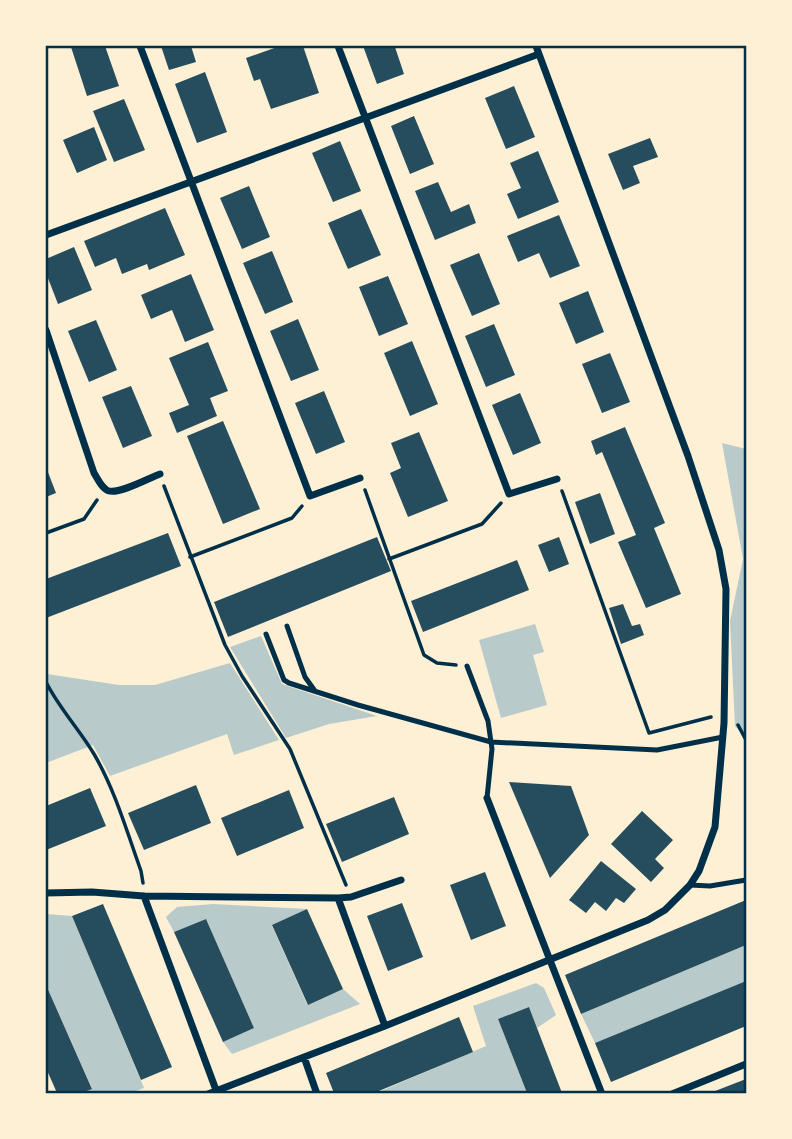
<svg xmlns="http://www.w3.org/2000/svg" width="792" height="1139" font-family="Bitter,serif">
  <rect width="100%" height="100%" fill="#fdf0d5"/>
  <path fill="#b9caca" d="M722,443L746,449V738L735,726L730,621L743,559Z
    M535,624L544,652L533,655L547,705L501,718L479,640Z
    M261,636L282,684L377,716L329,724L286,738L230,647Z
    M230,663L279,740L234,755L227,734L110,776L93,745L46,763V671L47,674L119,685H155Z
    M213,904L307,909L272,926L307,1004L343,989L360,1004L232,1054L223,1042L254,1028L206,919L174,932L166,917L177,907Z
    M46,914L72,916L144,1088L130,1093H81L92,1088L46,985Z
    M746,945V981L595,1043L581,1014Z
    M536,983L544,988L556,1015L537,1028L529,1007L498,1019L527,1093L374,1094L486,1046L473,1006Z"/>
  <path fill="#264d5e" d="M77,46H105L119,86L87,96L71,47Z
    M161,46H191L196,62L169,70Z
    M280,46H303L319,93L271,109L260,79L254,81L246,58Z
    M363,46L395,47L404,74L377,84Z
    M205,72L227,132L197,143L175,84Z
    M514,86L535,137L506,149L485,98Z
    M124,99L145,150L114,162L93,111Z
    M414,116L434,164L410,174L391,126Z
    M94,127L107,160L77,173L63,140Z
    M650,138L658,157L633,166L640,183L623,190L608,154Z
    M340,141L361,191L333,202L312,153Z
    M538,151L559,202L518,219L507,194L521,188L510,163Z
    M438,182L451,212L469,204L476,223L435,240L415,191Z
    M249,186L270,237L242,249L220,198Z
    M165,208L185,255L149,270L147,264L122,274L116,258L95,267L84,241Z
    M361,209L381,255L348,269L328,223Z
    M559,215L580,266L550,278L539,253L518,262L507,236Z
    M74,247L92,290L58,304L46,273V259Z
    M272,251L293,302L265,314L243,263Z
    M479,253L500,304L472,316L450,265Z
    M191,274L214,330L185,342L172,310L151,319L141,295Z
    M388,276L408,324L379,336L359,287Z
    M588,291L604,332L576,344L559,303Z
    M298,319L319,370L291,381L270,331Z
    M96,320L117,370L89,382L68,331Z
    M494,324L515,375L486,387L465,336Z
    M412,341L438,404L410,416L384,353Z
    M208,342L228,391L210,398L217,416L177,433L169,413L189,405L169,358Z
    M610,353L630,402L602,413L582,364Z
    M131,386L152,436L123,448L102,397Z
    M324,391L345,442L316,454L295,403Z
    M520,393L541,443L513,455L492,405Z
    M223,421L260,509L223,524L187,436Z
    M625,427L665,523L654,528L681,594L646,608L618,542L636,535L602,452L596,455L591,441Z
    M419,432L448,501L408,517L390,473L401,468L391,443Z
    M46,467L56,493L46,497Z
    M600,493L615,534L590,544L575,502Z
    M168,533L181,566L46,618V579Z
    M377,537L391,571L228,637L214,602Z
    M559,537L569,564L549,572L538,545Z
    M517,560L529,590L423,632L411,601Z
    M623,604L632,626L640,624L644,635L621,644L609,608Z
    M509,782L571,786L589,835L550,878Z
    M196,785L211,823L144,850L128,813Z
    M90,788L106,826L46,850V806Z
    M289,790L304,828L237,856L221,818Z
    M394,797L409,834L342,862L326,824Z
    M642,811L673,840L655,859L664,868L651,882L611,844Z
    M601,861L636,889L624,903L616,898L606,911L595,902L586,913L569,900Z
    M485,872L506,926L471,940L450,885Z
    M746,900V945L581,1014L565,975Z
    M402,903L423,957L388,971L367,916Z
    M103,904L172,1067L141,1080L72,916Z
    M307,909L343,989L308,1005L272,925Z
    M206,919L254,1028L223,1042L174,932Z
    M746,981V1026L611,1082L595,1043Z
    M46,985L92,1089L81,1093H57L46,1068Z
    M529,1007L537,1028L562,1093H527L498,1019Z
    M459,1017L473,1052L374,1093H334L326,1073Z
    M746,1079V1093H710Z"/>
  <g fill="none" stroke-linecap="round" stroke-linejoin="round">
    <path stroke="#003049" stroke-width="3.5" d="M164,486L225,645L242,676L290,749L346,885
      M365,490L424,655L437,663L456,665
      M562,491L649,733L711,717
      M46,533L84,519L97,500
      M190,557L292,518L302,506
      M389,559L482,524L501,503
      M46,682C59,708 79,729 94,754C115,790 127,832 141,871L143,883
      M738,725L746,740"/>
    <path stroke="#003049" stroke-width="5" d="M287,626L305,677L315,691
      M266,634L284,680L289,683L358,705L491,742L657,750L723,737
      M467,666L488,721L492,749L487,798
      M690,885L710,886L746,880"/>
    <path stroke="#003049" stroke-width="7" d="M140,46L310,496L360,478
      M338,46L509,494L557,479
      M46,235L539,54
      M46,330L94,473C98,479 102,489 109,491C120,494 149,478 160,474
      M487,798L602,1094
      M46,893L92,892L144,896L338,898L351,897L401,880
      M144,896L216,1090
      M338,898L385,1026
      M304,1057L317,1094
      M208,1094L385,1026L648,920L665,910L690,885L699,871L715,827L724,723L726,589L719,550L688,456L536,46
      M672,1094L746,1064"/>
  </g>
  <rect width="792" height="1139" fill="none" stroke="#fdf0d5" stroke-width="94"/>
  <rect x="47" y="47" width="698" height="1045" fill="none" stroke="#003049" stroke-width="2.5"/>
</svg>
